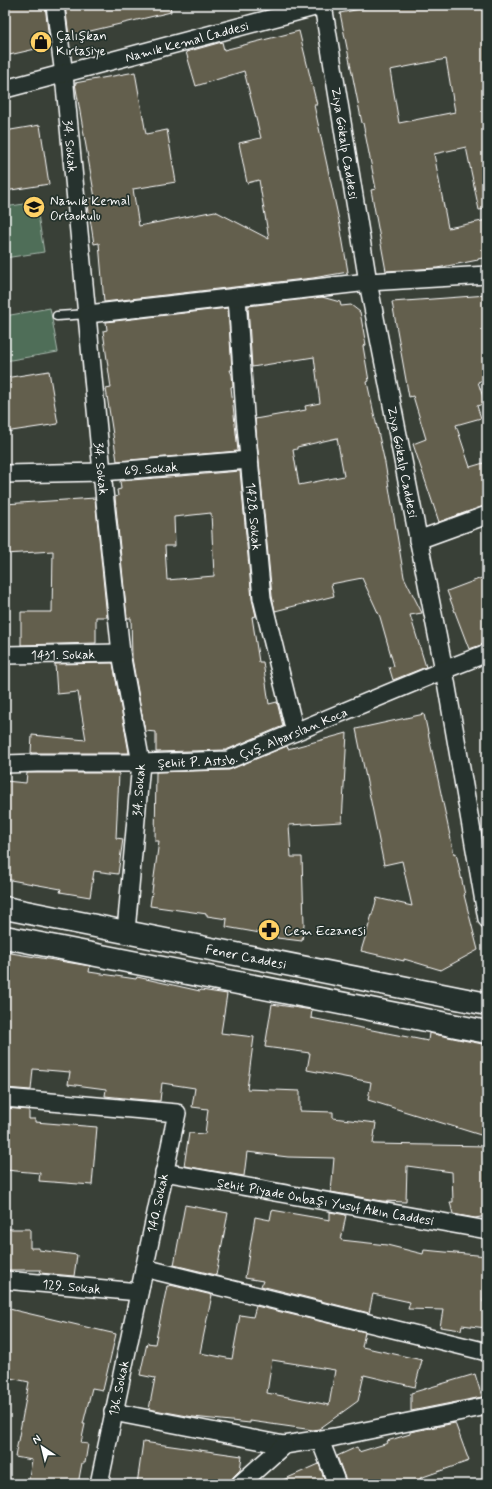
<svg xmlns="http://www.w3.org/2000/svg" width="492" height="1489" font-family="Mynerve,sans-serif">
  <rect width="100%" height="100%" fill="#394037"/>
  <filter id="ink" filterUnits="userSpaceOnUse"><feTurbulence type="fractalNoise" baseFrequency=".025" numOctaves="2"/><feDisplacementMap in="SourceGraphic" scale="8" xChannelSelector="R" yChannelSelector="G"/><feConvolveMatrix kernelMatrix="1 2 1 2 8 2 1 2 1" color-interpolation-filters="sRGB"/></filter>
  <g filter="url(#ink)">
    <path fill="#4f6e58" stroke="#a7b6ac" d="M36,202L44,252L5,258V207Z
      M50,308L58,352L5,361V316Z"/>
    <path fill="#645e4d" stroke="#fff" fill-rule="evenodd" d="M12,5H45L49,40L43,42L44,47L5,56V7Z
      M65,5H170L171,12L69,36Z
      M380,5H487V209L479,210L466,147L434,154L448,228L487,220V257L478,259V260L437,268L386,271L371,190L376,189L363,123H362L340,13ZM446,59L455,112L399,123L390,70Z
      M299,31L317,105H314L340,225L348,272L313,278L104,302L99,243L94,244L87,199L95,198L75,83L135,72L146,134L167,130L176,182L133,189L139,226L215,211L269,239L259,180L247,183L239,143L261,138L244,71L196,86L186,52L222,42L224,50Z
      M40,125L49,184L5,191V131Z
      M487,295V378L478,382L485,403L477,406L481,418L456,425L470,467L487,462V505L439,522L413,444L426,439L413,396L409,397L392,302Z
      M322,297L340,302L341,306L351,305L360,312L366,345L363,346L369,381L367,382L385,463L404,577L422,613L410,615L426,667L393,680L389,667L394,666L380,617L362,578L331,584L334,596L275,611L272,596L255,419L306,410L305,406L320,403L314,357L252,367L248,306ZM337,438L344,476L299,485L293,450L297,449V447Z
      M228,308L232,370H230L232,375L233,386L231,387L238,451L117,461L106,389L111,388L103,331L107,330L106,322Z
      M49,371L58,424L5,432V378Z
      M240,471L252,599L256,616L252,617L259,662H263L269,704L277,702L283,726L226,750L156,752V732L145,731L132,658L131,618H127L115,497L118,496L117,490L121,489L120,481ZM211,513L214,576L167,580L165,546H175L174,517Z
      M95,498L107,617H96V643L21,645V612H52L53,551L5,554V504Z
      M487,576V643L469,649L447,591Z
      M113,663L129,753H31L32,735L86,740L78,692L57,694L55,664Z
      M424,714L454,854L456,853L465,895H464L478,950L441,970L404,959V961L361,951L377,898L412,906L402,861L384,865L356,729Z
      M347,733L342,822L289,825L291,857H302L304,924L302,941L277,938V936L226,927L227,919L207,916V914L150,906L159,841H155L156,772L229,770L287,746L288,749Z
      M27,773H119L116,838L123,839L118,874L94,871L90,897L60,892L61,889L5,879V781L26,783Z
      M5,952L90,966L89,972L136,979L137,977L200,991L201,990L227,994L221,1033L254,1037L247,1089L300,1091V1111L333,1112V1118L376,1123L373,1144L487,1146V1216L475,1218L453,1214L450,1202H453L452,1172L407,1166L406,1202L382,1201L331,1192L334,1158L288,1157L247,1152L244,1176L184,1166L189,1133L205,1134L208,1109L192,1107L195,1088L162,1083L160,1101L134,1099L105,1096L106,1089L68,1084L70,1072L33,1069L31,1090L5,1088Z
      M272,1004L312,1010L311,1018L428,1041L429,1033L487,1045V1137L368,1100L371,1082L307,1070L310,1053L265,1047Z
      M5,1108L29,1110V1119H35V1122L97,1127L92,1185L39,1181L40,1173L5,1170Z
      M185,1205L228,1213L216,1275L174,1265Z
      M272,1210L330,1220V1212L346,1215L341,1240L387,1245L423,1254L424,1250L487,1256L483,1302L487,1303L486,1328L462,1325L461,1330L440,1327L443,1310L408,1309L410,1302L373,1294L369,1313L261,1286L263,1281L245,1278L255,1217L270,1220Z
      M5,1229H30V1248H39V1250L77,1255L74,1276L40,1273L41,1270H5Z
      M170,1285L212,1295L200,1353L232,1359L240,1315L253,1317L256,1306L365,1332L362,1347L422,1360L415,1387L364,1375L358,1401L319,1429L313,1430L250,1421V1423L193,1417L149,1409L155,1378L140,1375L147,1343L155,1344L167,1286H170ZM272,1360L335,1370L329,1405L267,1393Z
      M5,1308L116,1334L103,1390L92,1388L83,1424H85L81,1443L88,1444L85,1463H82L78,1484H28L32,1460L15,1457L29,1382L6,1377L8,1366L5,1365Z
      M475,1374L482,1397L411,1411V1393Z
      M455,1423L469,1461L420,1478L422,1484H347L337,1456L357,1447L359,1452L388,1443L387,1441L410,1434V1432Z
      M143,1442L242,1456L240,1470L233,1477L230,1484H137Z
      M319,1464L326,1484H274Z"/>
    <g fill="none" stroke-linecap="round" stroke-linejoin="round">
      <g stroke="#fff" stroke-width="11">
        <path id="service" d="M57,316L88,314"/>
      </g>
      <g stroke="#fff" stroke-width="20">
        <g id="minor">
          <path id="s1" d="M55,5L64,75L102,472L121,653L141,763L126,931"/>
          <path id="s2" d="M323,5L368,282L444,670L487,919"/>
          <path id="s3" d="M5,89L322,5"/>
          <path id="s4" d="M237,297L245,415L262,598L295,732"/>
          <path d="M88,314L368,282L487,275"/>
          <path id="s5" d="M5,474L102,472L249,460"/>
          <path d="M418,540L487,515"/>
          <path id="s6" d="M5,655L121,653"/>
          <path id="s7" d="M5,764L37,763H141L228,760L444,670L487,653"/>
          <path d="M5,1098L177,1113L99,1484"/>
          <path id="s8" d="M164,1172L487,1230"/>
          <path d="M144,1268L487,1352"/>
          <path id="s9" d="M5,1280L139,1292"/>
          <path d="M113,1412L284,1445L335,1437L487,1406"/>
          <path d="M320,1440L337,1484"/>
          <path d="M240,1484L284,1445"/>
        </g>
      </g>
      <g stroke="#fff" stroke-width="25">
        <g id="secondary">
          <path id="s10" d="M5,908L487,1004"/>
          <path d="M5,937L487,1032"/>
        </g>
      </g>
      <use href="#service" stroke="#26332d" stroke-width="8"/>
      <use href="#minor" stroke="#26332d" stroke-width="17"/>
      <use href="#secondary" stroke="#26332d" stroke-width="22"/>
    </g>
  </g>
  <defs>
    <g id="shop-disc" transform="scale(1.15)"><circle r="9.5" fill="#ffd166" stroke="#26332d"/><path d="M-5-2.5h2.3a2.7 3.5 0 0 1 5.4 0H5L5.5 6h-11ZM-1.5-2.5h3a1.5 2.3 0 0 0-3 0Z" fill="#111"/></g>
    <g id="school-disc" transform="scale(1.15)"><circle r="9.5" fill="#ffd166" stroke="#26332d"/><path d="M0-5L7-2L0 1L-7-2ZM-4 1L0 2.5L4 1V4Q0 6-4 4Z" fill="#111"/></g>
    <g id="pharmacy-disc" transform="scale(1.15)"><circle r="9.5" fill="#ffd166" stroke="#26332d"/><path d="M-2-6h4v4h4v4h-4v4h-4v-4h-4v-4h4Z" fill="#111"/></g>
  </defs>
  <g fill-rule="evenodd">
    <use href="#shop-disc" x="41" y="42"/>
    <use href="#school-disc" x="34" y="207"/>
    <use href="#pharmacy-disc" x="269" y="930"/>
  </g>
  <g text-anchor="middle" stroke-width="3.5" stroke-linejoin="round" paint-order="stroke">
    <g font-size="13" fill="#fff" stroke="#26332d" text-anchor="start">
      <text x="56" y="40">Çalışkan<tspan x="56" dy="15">Kırtasiye</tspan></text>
      <text x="50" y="205">Namık Kemal<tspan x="50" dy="15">Ortaokulu</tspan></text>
      <text x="284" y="935">Cem Eczanesi</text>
    </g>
    <g font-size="13" fill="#fff" stroke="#26332d">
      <text dy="5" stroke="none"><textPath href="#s3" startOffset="188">Namık Kemal Caddesi</textPath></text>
      <text dy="5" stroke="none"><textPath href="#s2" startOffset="140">Ziya Gökalp Caddesi</textPath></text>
      <text dy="5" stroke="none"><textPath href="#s1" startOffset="142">34. Sokak</textPath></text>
      <text dy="5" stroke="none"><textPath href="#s2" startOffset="464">Ziya Gökalp Caddesi</textPath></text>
      <text dy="5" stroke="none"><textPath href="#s5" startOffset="146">69. Sokak</textPath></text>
      <text dy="5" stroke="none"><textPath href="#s1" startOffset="466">34. Sokak</textPath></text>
      <text dy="5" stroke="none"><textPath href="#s4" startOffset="220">1428. Sokak</textPath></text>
      <text dy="5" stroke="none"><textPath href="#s6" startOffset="58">1431. Sokak</textPath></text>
      <text dy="5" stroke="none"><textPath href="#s7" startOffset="252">Şehit P. Astsb. Çvş. Alparslan Koca</textPath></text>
      <text transform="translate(138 790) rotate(-86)" y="5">34. Sokak</text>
      <text dy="5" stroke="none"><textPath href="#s10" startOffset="246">Fener Caddesi</textPath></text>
      <text dy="5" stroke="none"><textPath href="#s8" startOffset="164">Şehit Piyade Onbaşı Yusuf Akın Caddesi</textPath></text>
      <text transform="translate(157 1203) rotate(-78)" y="5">140. Sokak</text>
      <text dy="5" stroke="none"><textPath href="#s9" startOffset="67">129. Sokak</textPath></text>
      <text transform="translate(118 1388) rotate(-78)" y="5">136. Sokak</text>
    </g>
  </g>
  <rect width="492" height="1489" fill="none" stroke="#26332d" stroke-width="20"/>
  <rect x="10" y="10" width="472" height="1469" fill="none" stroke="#fff" stroke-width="1.5" filter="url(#ink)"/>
  <g transform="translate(42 1447) rotate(325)" stroke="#26332d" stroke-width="3" paint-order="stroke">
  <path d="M0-3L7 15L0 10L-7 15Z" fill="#ffffff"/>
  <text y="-6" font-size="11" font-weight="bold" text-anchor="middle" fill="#ffffff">N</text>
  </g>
</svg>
